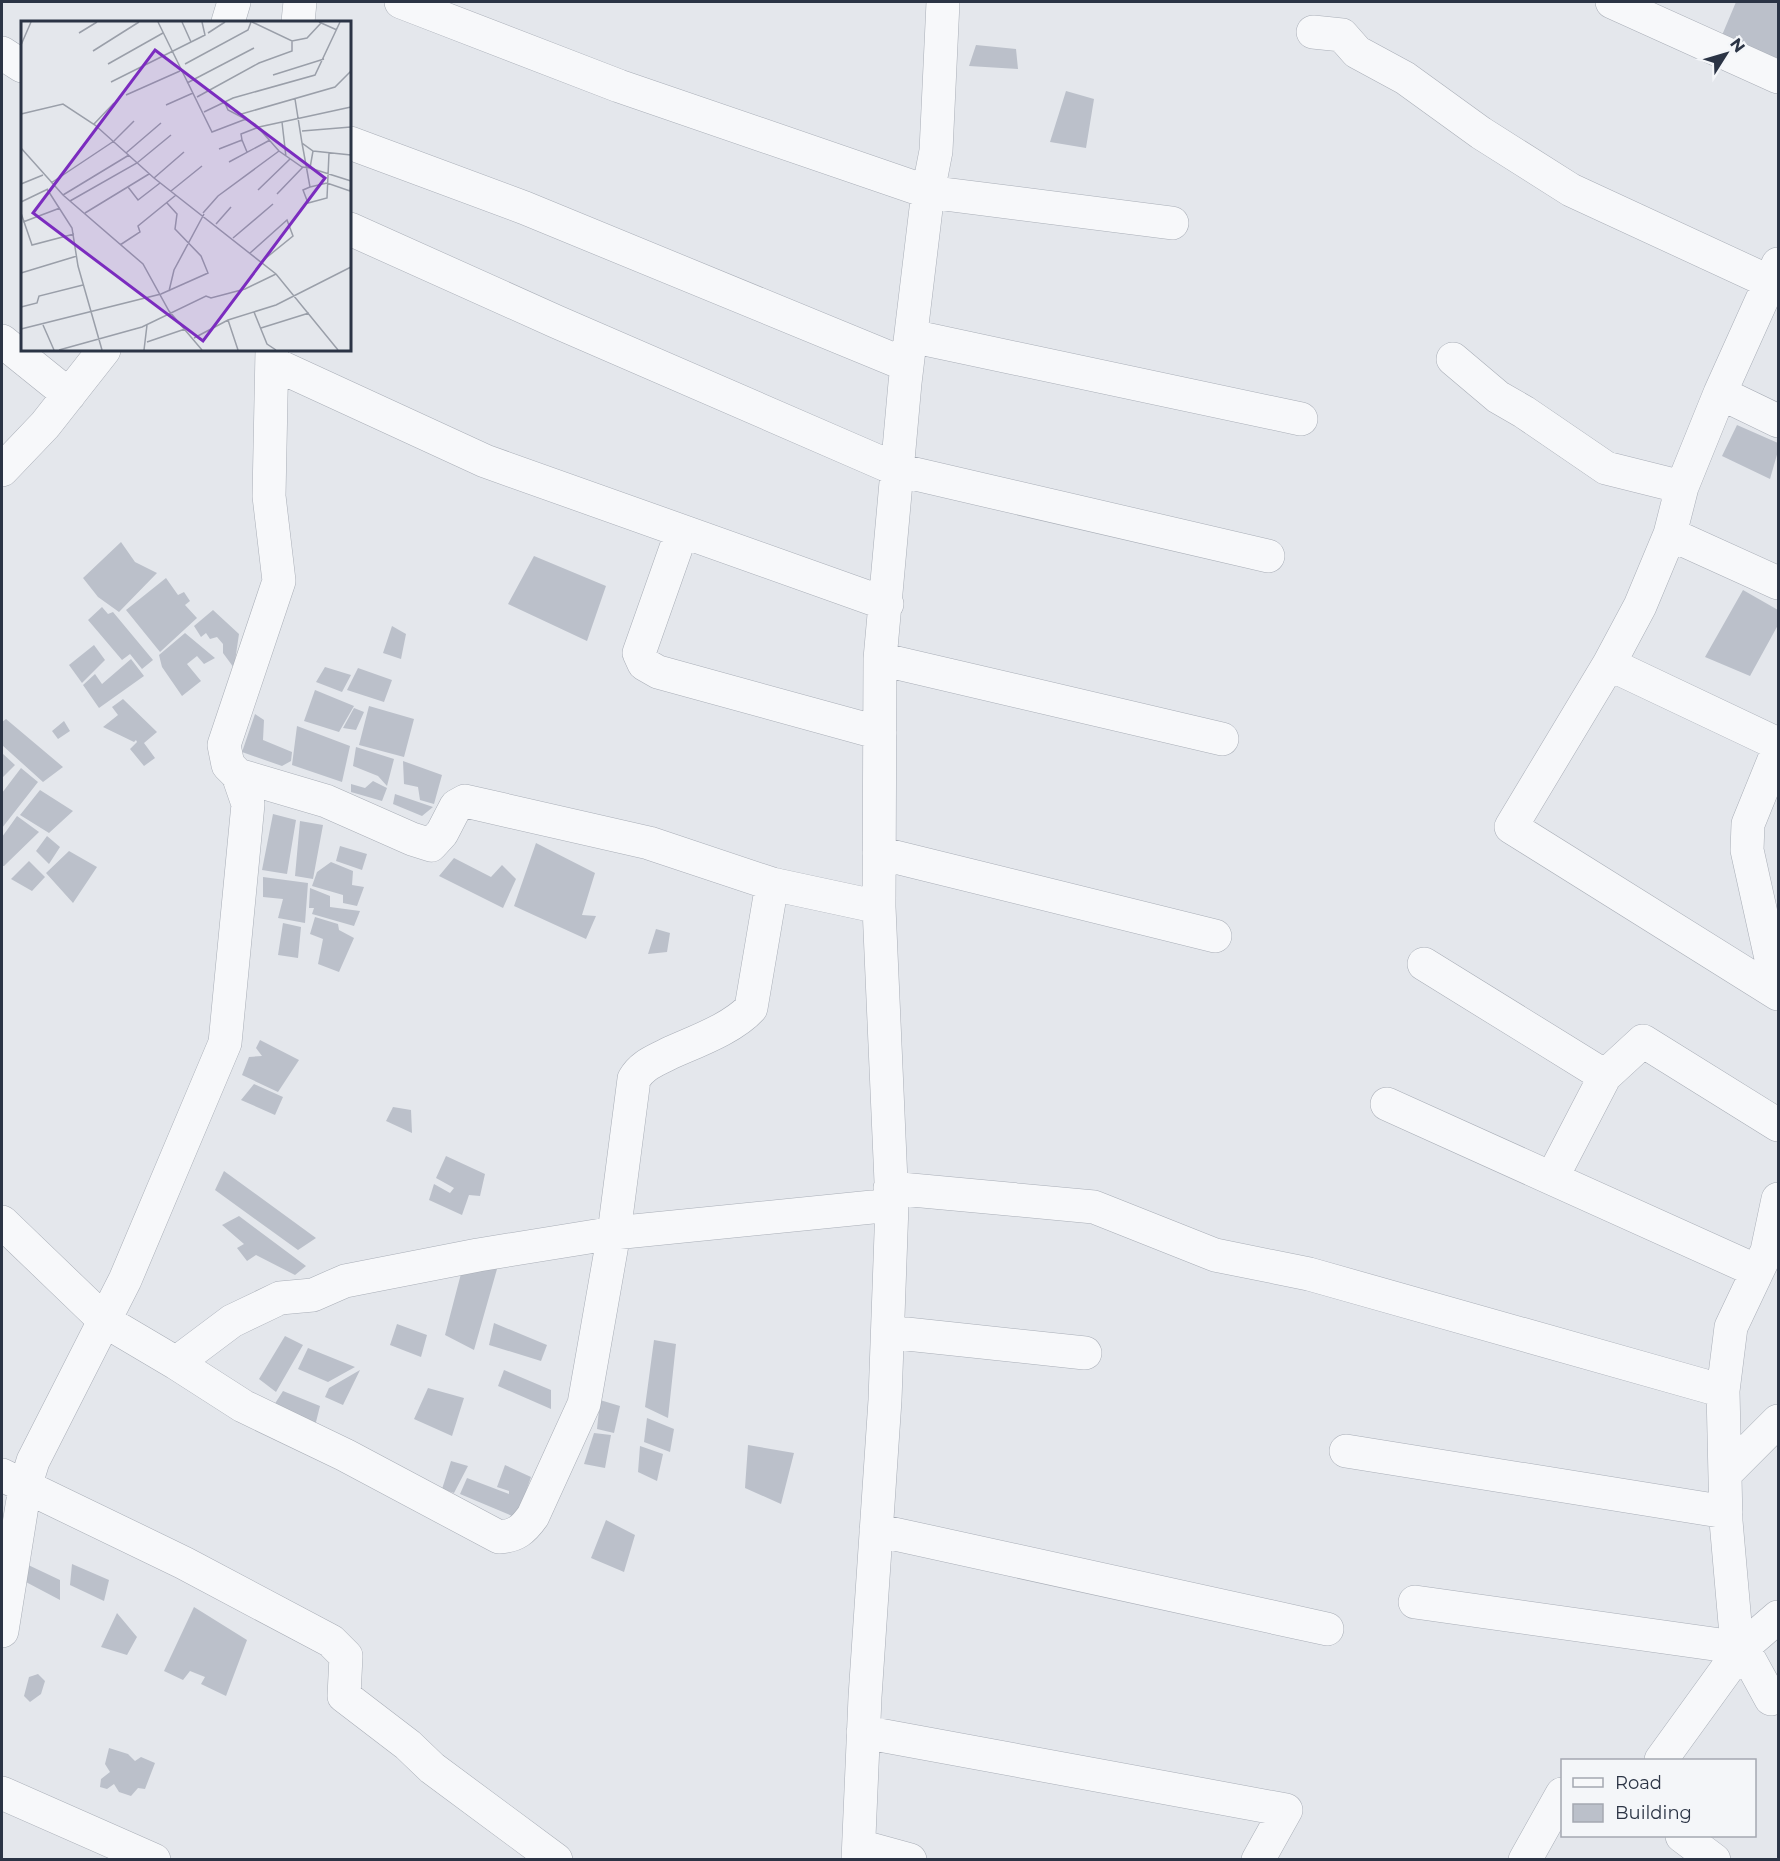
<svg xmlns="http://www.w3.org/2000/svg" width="1780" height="1861" font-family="Montserrat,sans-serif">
  <rect width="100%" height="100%" fill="#e4e7ec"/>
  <path fill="#bbc0ca" d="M1736,2H1778V73L1717,47Z
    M976,45L1016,49L1018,69L969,66Z
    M1066,91L1094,99L1086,148L1050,142Z
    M1737,425L1778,443V451L1770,479L1722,456Z
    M121,542L135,562L157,573L119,612L98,597L83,578Z
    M534,556L606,586L587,641L508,604Z
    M166,578L178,595L184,592L190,601L185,605L197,618L160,652L126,610Z
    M1743,590L1778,610V625L1750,676L1705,657Z
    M102,607L108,614L113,612L153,660L142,669L130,654L122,660L88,620Z
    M213,610L239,634L234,668L223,653V644L217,637L210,639L206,633L201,637L194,626Z
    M392,626L406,634L401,659L383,653Z
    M185,633L215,658L204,664L197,656L187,664L201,681L182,696L162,667L159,655Z
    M94,645L105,660L82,683L69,665Z
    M131,659L144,676L99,708L83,685L95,674L102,684Z
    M325,667L351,675L342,692L316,682Z
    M358,668L392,680L384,702L347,690Z
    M315,690L354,706L339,732L304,721Z
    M123,699L157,732L144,743L155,758L144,766L130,749L137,742L136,740L134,742L103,727L118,715L112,707Z
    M369,706L414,719L404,757L359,745Z
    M354,708L364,712L356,730L343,728Z
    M255,714L264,720L263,740L292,752L291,761L282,766L242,752Z
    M6,719L63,767L43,782L2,745V722Z
    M64,721L70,731L58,739L52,731Z
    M297,726L350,746L342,782L292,765Z
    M356,747L394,759L387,786L378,776L353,766Z
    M2,753L15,765L2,778Z
    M403,761L442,775L434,804L420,800L418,787L404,784Z
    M21,768L38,782L2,828V793Z
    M373,781L387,788L382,801L351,792V784L365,788Z
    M40,790L73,811L49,833L20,815Z
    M395,794L433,807L422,816L393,804Z
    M273,814L296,820L287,874L262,870Z
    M17,816L39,832L4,866H2V837Z
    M300,821L323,825L313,879L295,876Z
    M47,836L60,847L49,864L36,851Z
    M536,843L595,873L582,915L596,916L586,939L514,906Z
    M340,846L367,854L362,870L336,861Z
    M69,851L97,867L73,903L46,873Z
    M454,858L491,877L502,865L516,879L503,908L439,876Z
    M29,861L45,877L32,891L11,879Z
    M331,862L353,871L352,885L364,887L357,906L343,903V895L312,886L317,872Z
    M263,877L308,883L305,923L278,918L283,899L263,897Z
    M310,888L330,896V907L360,911L354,926L312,914L314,908H309Z
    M315,917L338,924L339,930L354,938L339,972L318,964L323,939L310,934Z
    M283,923L301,927L298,958L278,955Z
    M656,929L670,933L667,952L648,954Z
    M260,1040L299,1060L278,1092L242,1075L249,1057L262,1056L256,1048Z
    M254,1084L283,1097L275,1115L241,1100Z
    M393,1107L411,1110L412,1133L386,1121Z
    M446,1156L485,1174L480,1196L469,1195L462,1215L429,1200L434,1184L450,1193L454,1188L436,1178Z
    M224,1171L316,1238L298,1250L215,1190Z
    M239,1216L306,1266L295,1275L256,1255L247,1261L237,1248L244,1244L222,1225Z
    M499,1262L474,1350L445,1335L463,1266Z
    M494,1323L547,1345L541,1361L489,1345Z
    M397,1324L427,1335L421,1357L390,1345Z
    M285,1336L303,1345L276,1392L259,1379Z
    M654,1340L676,1344L668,1418L645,1407Z
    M308,1348L355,1367L328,1382L298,1369Z
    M360,1370L343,1405L325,1397L329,1388Z
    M504,1370L551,1390V1409L498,1386Z
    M428,1388L464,1398L452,1436L414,1419Z
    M283,1391L320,1406L315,1426L274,1405Z
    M600,1400L620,1406L614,1433L597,1429Z
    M647,1418L674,1429L670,1452L644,1442Z
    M594,1433L611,1435L605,1468L584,1464Z
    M748,1445L794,1453L781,1504L745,1488Z
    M640,1446L663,1454L657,1481L638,1472Z
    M451,1461L468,1466L454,1493L442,1489Z
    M505,1465L531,1477L517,1518L460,1494L467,1478L509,1494V1491L497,1487Z
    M606,1520L635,1535L624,1572L591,1558Z
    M24,1563L60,1580V1600L24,1581Z
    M72,1564L109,1580L104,1601L70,1585Z
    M194,1607L247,1640L226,1696L201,1684L205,1677L190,1671L183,1680L164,1671Z
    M117,1613L137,1637L127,1655L101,1647Z
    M38,1674L45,1681L41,1694L30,1702L24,1696L29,1677Z
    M109,1748L128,1754L135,1761L141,1757L155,1763L145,1789L138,1788L131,1796L119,1792L114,1784L107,1789L100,1787L101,1779L110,1772L105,1764Z"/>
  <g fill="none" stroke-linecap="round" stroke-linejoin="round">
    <g stroke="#a9aeb7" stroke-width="34">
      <path id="minor" d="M401,2L619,86L928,192L1172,223
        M1612,2L1778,77
        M228,22L234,2
        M298,22L300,2
        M1313,32L1342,35L1357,52L1405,78L1481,133L1571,190L1770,282
        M2,53L22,66
        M350,143L525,208L907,365
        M350,229L557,322L898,470L1268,556
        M1778,264L1720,393L1682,487L1670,534L1640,606L1609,664L1511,827L1778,994
        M911,336L1301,419
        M2,341L69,395
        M1453,359L1498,397L1524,412L1606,468L1682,487
        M272,363L485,461L887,604
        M1720,393L1778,421
        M2,470L45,425L104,350
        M682,531L639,653L644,664L658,672L880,733
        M1670,534L1778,583
        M880,659L1222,739
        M1609,664L1778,744
        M1778,750L1748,824L1747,850L1778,990
        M238,775L326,801L412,839L431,845L442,833L456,806L465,801L649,843L772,884L879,907
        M879,853L1215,936
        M1424,964L1605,1076L1552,1178
        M1605,1076L1643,1041L1778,1125
        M1387,1104L1757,1271
        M890,1188L1094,1207L1215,1255L1309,1274L1723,1391
        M1778,1199L1767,1251L1731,1327L1723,1391L1726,1521L1736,1635L1771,1699L1778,1694
        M2,1222L105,1321L176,1363L243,1406L345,1455L499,1537C516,1536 523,1530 533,1516L584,1404L614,1233L634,1079C642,1065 655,1061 668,1054C694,1042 732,1029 751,1008L772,884
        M888,1332L1085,1353
        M176,1363L232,1321L280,1298L313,1295L345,1281L478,1255L614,1233L892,1205
        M1346,1451L1726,1512
        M1725,1474L1778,1421
        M2,1475L184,1563L331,1641L346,1656L344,1696L408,1745L432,1768L556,1860
        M876,1530L1327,1629
        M1415,1602L1742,1648
        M2,1631L25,1487L33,1461L125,1280L225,1043L248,804L238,775L228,765L224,745L279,581L269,496L272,350
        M863,1732L1286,1810L1258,1860
        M1661,1760L1742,1648L1778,1617
        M2,1793L154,1860
        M1682,1836L1714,1860
        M859,1846L910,1860
        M858,1860L865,1697L885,1400L892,1205L879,907L880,659L905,383L928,192L936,151L943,2
        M1525,1860L1562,1794"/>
    </g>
    <use href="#minor" stroke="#f7f8fa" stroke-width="33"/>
  </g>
  <g transform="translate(21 21)">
    <rect width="330" height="330" fill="#e4e7ec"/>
    <path fill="none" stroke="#9a9fa9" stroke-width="1.5" d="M137,1L191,111L225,98M161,1L170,21M231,1L271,20L286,17L300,2M298,1L316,9M58,12L76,1M187,12L204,1M0,24L10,1M72,30L118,1M87,43L142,12M164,43L227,9L230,1M252,54L303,38M90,61L184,14L181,1M166,62L233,27M105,74L159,50M176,76L238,42L271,30V20M274,78L281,122L292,130L330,134M203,80L207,89L234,103L258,130L281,146L289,147L292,130M145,84L172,72M183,91L212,77L294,54L319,1M0,93L42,83L74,104L133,157L255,253L317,329M217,94L314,66L330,50M261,101L265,136M73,103L93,82M281,110L330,106M221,119L220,113L238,106L330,86M281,122L289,166L282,169L287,182L306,177L308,132M0,127L42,174L122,243L148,290L181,329M198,128L221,119L226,131M105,132L140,102M208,141L249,119M289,147L330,160M133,157L163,131M30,162L93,120L113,100M0,163L22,154M107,166L117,179L139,162M289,166L306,162L329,170L330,164M26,168L51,207L57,245L81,329M237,169L269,138M150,170L181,145M256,173L282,146M42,174L108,134M49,180L116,142L150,114M0,181L27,168M0,192L11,224L53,213M64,192L128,153M182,192L197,175L258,130M2,201L39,187M195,203L210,186M212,217L252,183M99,224L119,211L117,205L155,174M229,232L266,199L272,215L240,241M0,252L56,235M148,270L153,249L183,193M0,286L16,282L18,275L62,264M233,291L246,323L255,329M207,299L217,329M22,304L33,329M240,307L288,292M0,308L140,273L187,252L180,235L154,208L156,193L146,182M173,317L207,299L255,284L330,246M126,321L164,308M38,329L121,306L185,275L190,277L224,268L255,253M123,329L126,304"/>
    <path fill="#7b2cbf" fill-opacity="0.15" stroke="#7b2cbf" stroke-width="3" d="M134,29L304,157L182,320L12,192Z"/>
    <rect width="330" height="330" fill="none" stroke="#2b3445" stroke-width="3"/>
  </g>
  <rect width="1780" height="1861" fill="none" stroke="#2b3445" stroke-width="6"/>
  <rect x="1561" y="1759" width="195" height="78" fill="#f4f6f9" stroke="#a4a8b1" stroke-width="1.5"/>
  <rect x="1573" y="1778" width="30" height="9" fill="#f7f8fa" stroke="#a4a8b1" stroke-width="1.5"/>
  <text x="1615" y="1789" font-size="18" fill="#2b3445">Road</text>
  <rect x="1573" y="1804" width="30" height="18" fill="#bbc0ca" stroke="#a4a8b1" stroke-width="1.5"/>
  <text x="1615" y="1819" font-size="18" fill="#2b3445">Building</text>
  <g transform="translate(1726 54) rotate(53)" stroke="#f4f6f9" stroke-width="4.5" paint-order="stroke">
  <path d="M0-4.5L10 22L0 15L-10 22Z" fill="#2b3445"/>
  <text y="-9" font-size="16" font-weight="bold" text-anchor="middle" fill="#2b3445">N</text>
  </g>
</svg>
